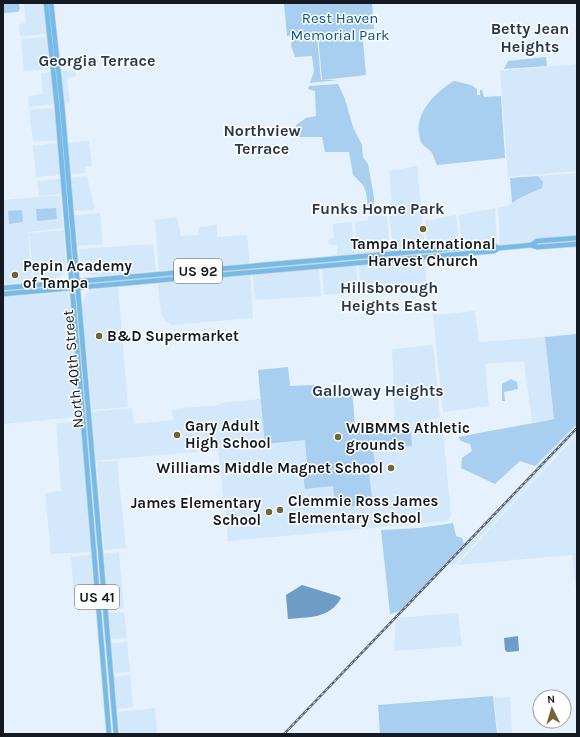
<svg xmlns="http://www.w3.org/2000/svg" width="580" height="737" font-family="Karla,sans-serif">
  <rect width="100%" height="100%" fill="#e5f1fc"/>
  <path fill="#d4e8fb" d="M24,3H44L47,34L20,36L19,24L26,23Z
    M48,37L51,69L24,71L21,39Z
    M577,64V171L508,177L500,71Z
    M75,70L76,76L67,78L70,103L64,104L60,71Z
    M52,72L55,104L29,107L28,96L43,94L41,73Z
    M55,108L58,140L33,142L29,110Z
    M89,141L92,166L85,167L86,173L70,174L67,143Z
    M58,143L61,175L36,177L33,146Z
    M417,166L425,249L393,252L389,206L392,204L389,171Z
    M577,173V236L500,246L498,208L508,206L518,199L533,193L543,182L538,176Z
    M87,176L95,210L73,211L70,178Z
    M61,179V197L60,194L39,196L37,181Z
    M60,195L63,228L28,232L32,281L3,284V200Z
    M386,207L390,252L357,254L355,222L367,220L372,210L374,212Z
    M495,208L497,245L462,246L459,215Z
    M100,213L103,244L78,246L74,215Z
    M456,215L459,246L428,249L425,221Z
    M177,217L181,236L198,235L199,227L217,225V237L247,235L250,263L159,271L155,220Z
    M352,222L354,254L337,256L338,245H329L328,240L334,239L333,224Z
    M64,230L66,269L60,277L34,280L29,233Z
    M153,244L156,271L100,276L90,275L81,269L79,249Z
    M425,260L427,286L361,291L359,265Z
    M356,265L358,292L324,295L322,269Z
    M319,269L321,296L255,300L253,275Z
    M250,275L253,318L172,325L165,321L161,314L158,284Z
    M118,287L128,407L92,410L82,305L85,296L90,290Z
    M66,292L69,300L80,417L3,424V297Z
    M475,311L479,342L545,337L554,419L532,422L524,361L485,364L489,406L443,412L444,420L433,315Z
    M433,345L440,417L421,422L395,424L392,349Z
    M288,367L290,386L314,385L315,391L352,387L355,429L442,420L451,515L448,521L228,541L218,450L93,461L89,412L132,408L134,424L173,420L172,409L220,405V403L260,399L258,370Z
    M81,421L91,552L51,554L45,493L61,491L56,423Z
    M577,424V432L456,564L444,565L464,544L463,542H471L538,470L535,466Z
    M577,434V598L572,555L457,565Z
    M117,461L126,548L104,550L97,462Z
    M119,552L124,608L109,610L104,554Z
    M91,555L94,594L74,596L71,557Z
    M124,612L127,638L111,639L109,613Z
    M458,613L462,646L394,651L396,618Z
    M127,642L130,672L114,673L111,643Z
    M130,675L133,707L117,709L114,677Z
    M510,697L512,734H498L494,698Z
    M155,708L157,734H120L118,712Z"/>
  <path fill="#a9cff0" d="M3,3H19L20,9L18,12L3,13Z
    M284,3H372L374,29L362,30L366,75L322,80L318,34L287,36Z
    M317,35L321,80H338L310,83L314,71L312,56L295,57L291,45L292,37Z
    M546,57L547,66L504,69L508,61Z
    M454,81L471,85L477,89V95H480V90H482L484,97L501,96L505,158L437,165C435,161 434,157 432,153C429,149 423,146 421,142C411,116 434,93 454,81Z
    M338,84L345,99L353,127L362,145L363,157L368,164L374,197V211L368,208L366,192L363,185L353,175L349,152H325L322,137H298L296,125L306,118L316,116L315,91L308,89L309,86Z
    M538,176L543,182L542,188L518,199L512,203L510,178Z
    M56,208L57,219L37,221L36,209Z
    M22,210L23,222L9,224L8,211Z
    M577,334V424L535,466L520,461L495,484L461,468L462,458L472,451L470,444L461,441L458,437L554,419L545,337Z
    M288,367L290,386L314,385L315,391L352,387L355,429L410,424L412,446L373,450L375,465L368,466L373,505L335,508L333,486L305,489L303,475H308L305,440L265,444L258,370Z
    M511,379L517,382L518,389L504,392L505,401H502V384Z
    M453,523L456,536L462,538L464,544L400,611L390,614L381,530L419,528Z
    M493,696L497,734H380L378,705Z"/>
  <path fill="#6d9cc6" d="M302,585L338,596L341,598C330,619 308,617 288,619L286,595Z
    M518,636L519,651L507,652L505,650L504,638Z"/>
  <g fill="none" stroke-linecap="round" stroke-linejoin="round">
    <g stroke="#d0d1d3" stroke-width="6">
      <path id="major" d="M46,3L57,106L109,734
        M51,3L62,105L116,734
        M531,245L537,241L577,238
        M3,288L491,245L499,248L531,245L537,247L577,244
        M3,294L494,251L499,248"/>
    </g>
    <use href="#major" stroke="#73bbea" stroke-width="4.5"/>
    <g stroke="#586169" stroke-width="2.5">
      <path id="rail" d="M284,734L577,428"/>
    </g>
    <use href="#rail" stroke="#fff" stroke-width="1" stroke-dasharray="3" stroke-linecap="butt"/>
  </g>
  <g fill="#736633" stroke="#fff" stroke-width="1.5">
    <circle cx="423" cy="229" r="4"/>
    <circle cx="15" cy="275" r="4"/>
    <circle cx="99" cy="336" r="4"/>
    <circle cx="177" cy="435" r="4"/>
    <circle cx="338" cy="437" r="4"/>
    <circle cx="391" cy="468" r="4"/>
    <circle cx="280" cy="510" r="4"/>
    <circle cx="269" cy="512" r="4"/>
  </g>
  <g text-anchor="middle" stroke-width="3" stroke-linejoin="round" paint-order="stroke">
    <g fill="#fff" stroke="#5a5f64" stroke-width="1">
      <rect x="174" y="259" width="48" height="24" rx="3"/>
      <rect x="75" y="585" width="44" height="24" rx="3"/>
    </g>
    <g font-size="14" font-weight="bold" fill="#131a21">
      <text x="198" y="276">US 92</text>
      <text x="97" y="602">US 41</text>
    </g>
    <g font-size="15" fill="#015589" stroke="#fff">
      <text x="340" y="23">Rest Haven<tspan x="340" dy="17">Memorial Park</tspan></text>
    </g>
    <g font-size="15" font-weight="bold" fill="#131a21" stroke="#fff" text-anchor="start">
      <text x="423" y="249" text-anchor="middle">Tampa International<tspan x="423" dy="17">Harvest Church</tspan></text>
      <text x="23" y="271">Pepin Academy<tspan x="23" dy="17">of Tampa</tspan></text>
      <text x="107" y="341">B&amp;D Supermarket</text>
      <text x="185" y="431">Gary Adult<tspan x="185" dy="17">High School</tspan></text>
      <text x="346" y="433">WIBMMS Athletic<tspan x="346" dy="17">grounds</tspan></text>
      <text x="383" y="473" text-anchor="end">Williams Middle Magnet School</text>
      <text x="288" y="506">Clemmie Ross James<tspan x="288" dy="17">Elementary School</tspan></text>
      <text x="261" y="508" text-anchor="end">James Elementary<tspan x="261" dy="17">School</tspan></text>
    </g>
    <g font-size="15" fill="#131a21" stroke="#fff">
      <text transform="translate(73 369) rotate(-95)" y="5">North 40th Street</text>
    </g>
    <g font-size="16" font-weight="bold" fill="#2a3948" stroke="#fff">
      <text x="530" y="34">Betty Jean<tspan x="530" dy="18">Heights</tspan></text>
      <text x="97" y="66">Georgia Terrace</text>
      <text x="262" y="136">Northview<tspan x="262" dy="18">Terrace</tspan></text>
      <text x="378" y="214">Funks Home Park</text>
      <text x="389" y="293">Hillsborough<tspan x="389" dy="18">Heights East</tspan></text>
      <text x="378" y="396">Galloway Heights</text>
    </g>
  </g>
  <rect width="580" height="737" fill="none" stroke="#131a21" stroke-width="8"/>
  <g transform="translate(552 709) rotate(355)"><circle r="19" fill="#ffffff" stroke="#a1a3a6"/>
  <path d="M0-3L7 15L0 10L-7 15Z" fill="#736633"/>
  <text y="-6" font-size="11" font-weight="bold" text-anchor="middle" fill="#131a21">N</text>
  </g>
</svg>
